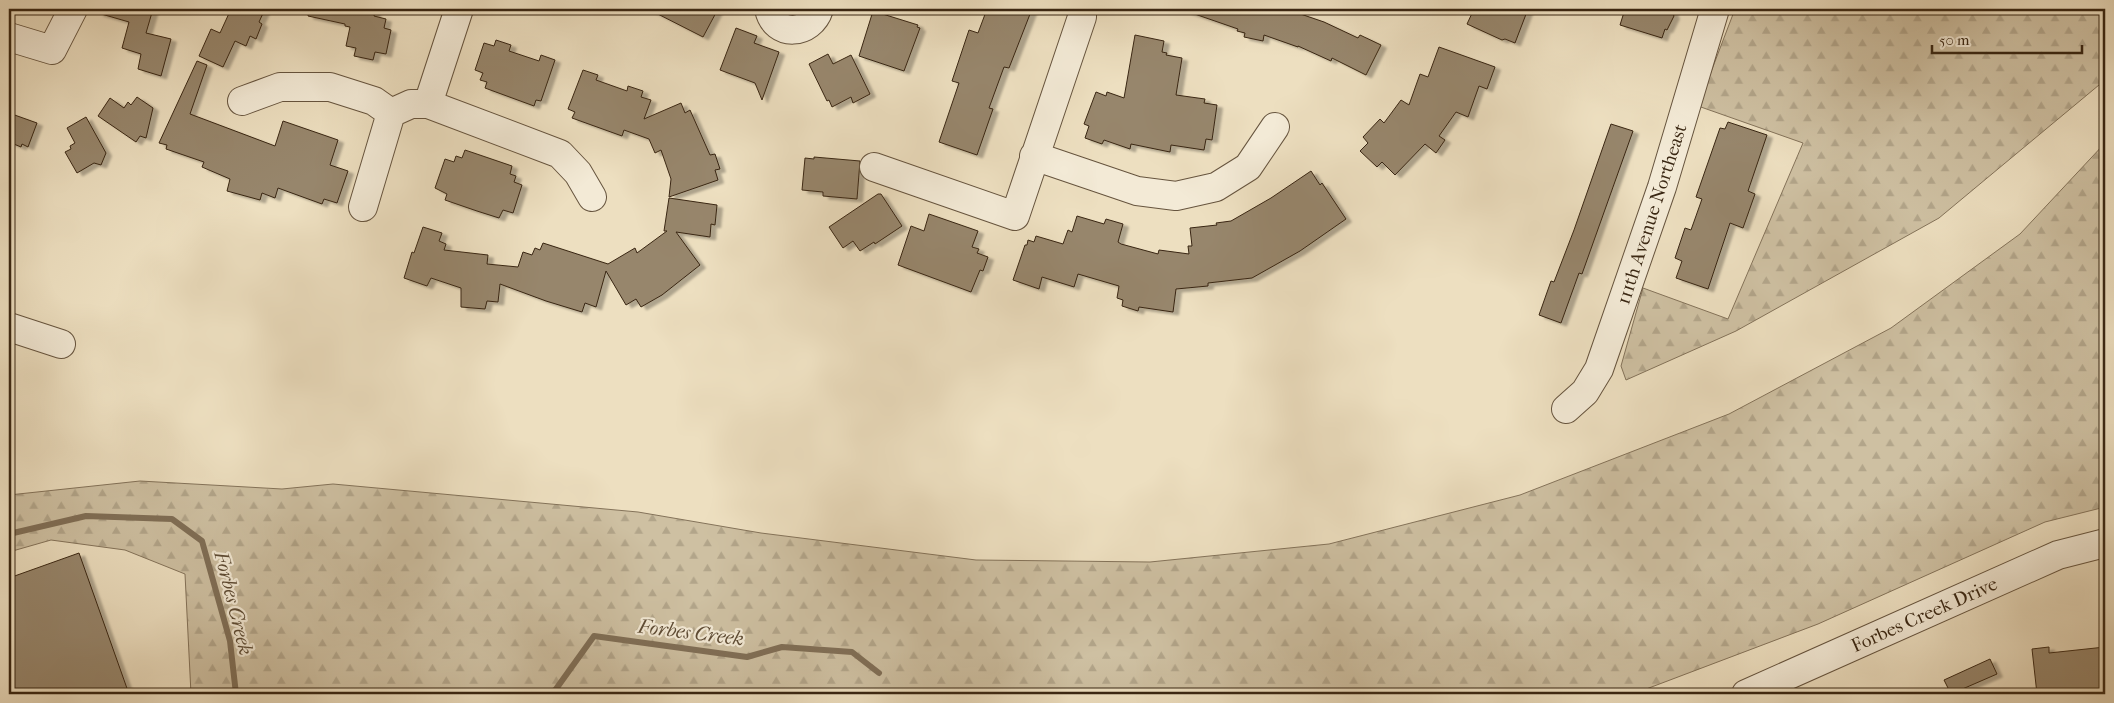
<svg xmlns="http://www.w3.org/2000/svg" width="2114" height="703" font-family="'IM FELL French Canon',serif">
  <defs>
    <pattern id="forest-firs" width="22" height="20" patternUnits="userSpaceOnUse" patternTransform="scale(1.25)"><rect width="22" height="20" fill="#cec0a2"/><path d="M5 1l3.5 6h-7zM16 11l3.5 6h-7z" fill="#b2a58a"/></pattern>
    <filter id="shadow"><feDropShadow dx="5.5" dy="3" stdDeviation="1" flood-color="#0004"/></filter>
  </defs>
  <rect width="100%" height="100%" fill="#eddfc0"/>
  <filter id="stains"><feTurbulence type="fractalNoise" baseFrequency=".004" numOctaves="4"/><feColorMatrix values="0 0 0 0 .2 0 0 0 0 .09 0 0 0 0 .02 0 0 0 .5 -.17"/></filter>
  <radialGradient id="worn" r=".72"><stop offset=".6" stop-color="#630" stop-opacity="0"/><stop offset="1" stop-color="#630" stop-opacity=".3"/></radialGradient>
  <path fill="url(#forest-firs)" stroke="#84735a" d="M1735,9H2105V80L1939,218L1736,331L1626,380L1621,366L1643,288L1728,319L1803,143L1698,106Z
    M2105,143V507L2045,522L1818,624L1633,694H191L185,574L125,550L51,540L9,552V495L140,481L282,489L333,484L638,512L761,533L976,560L1150,562L1329,544L1520,495L1729,414L1891,328L2020,234Z"/>
  <g fill="none" stroke-linecap="round" stroke-linejoin="round">
    <path stroke="#806f57" stroke-width="6" d="M9,534L86,516L172,519L202,541L230,641L236,694
      M550,694L556,689L594,636L747,657L782,647L852,652L879,673"/>
  </g>
  <path fill="#97866c" stroke="#392612" filter="url(#shadow)" d="M99,9H153L146,33L171,39L161,76L138,69L141,54L122,48L129,22L98,13Z
    M231,9H265L259,22L262,24L256,39L250,36L246,46L235,41L223,67L199,56L211,29L220,33Z
    M309,9H376L374,16L386,19L384,28L391,30L386,54L375,52L373,60L354,56L356,48L346,46L350,27L345,26V24L308,16Z
    M648,9H718L703,37Z
    M987,9H1032L1009,68L1004,67L989,108L993,109L977,155L939,142L959,83L952,81L969,30L978,33Z
    M1186,9H1286L1324,22L1358,38L1360,35L1381,45L1366,75L1332,58L1331,61L1298,46V47L1264,35L1263,41L1244,37L1245,33L1237,31L1238,29L1186,11Z
    M1474,9H1528L1515,43L1505,39L1502,40L1467,24Z
    M1625,9H1671L1674,16L1667,30L1665,29L1662,38L1620,25Z
    M873,11L918,25L917,27L920,28L904,71L859,56Z
    M736,28L757,36L754,43L779,52L762,100L755,83L720,70Z
    M1135,35L1164,41L1162,52L1167,53L1166,55L1182,58L1176,95L1205,99L1204,103L1217,105L1212,140L1206,139L1204,150L1171,145L1170,152L1131,144L1130,149L1104,140L1102,144L1085,138L1089,126L1084,124L1096,92L1106,96L1107,92L1124,98Z
    M496,40L511,45L509,51L539,61L541,55L555,60L541,101L536,100L534,106L485,88L487,82L480,80L483,73L475,70L484,43L494,46Z
    M1439,47L1495,67L1487,89L1479,86L1468,117L1456,112L1439,136L1445,140L1436,153L1425,144L1395,175L1382,162L1377,167L1360,151L1368,143L1363,137L1380,119L1384,123L1401,100L1409,105L1420,74L1428,77Z
    M828,54L833,64L851,55L870,94L853,103L851,97L832,107L829,100L827,101L809,64Z
    M197,61L207,65L190,114L275,146L283,121L338,140L330,165L348,171L337,203L324,199L322,204L278,188L275,198L262,193L260,200L227,191L230,179L202,167L204,162L166,149L167,145L159,143Z
    M583,70L598,75L596,80L627,91L628,86L643,91L641,97L651,100L644,119L681,103L685,113L690,110L710,155L715,154L720,169L715,170L718,180L669,197L671,179L661,150L655,153L649,139L624,130L622,136L572,118L575,112L568,109Z
    M137,97L153,108L146,138L140,136L136,142L98,116L110,98L124,108L128,102L131,105Z
    M9,113L37,123L28,147L22,144L21,147L9,142Z
    M86,117L106,153L101,165L94,163L77,173L65,152L71,149L70,146L75,143L67,128Z
    M1728,122L1767,135L1748,191L1755,194L1743,228L1730,223L1708,289L1676,278L1682,261L1675,258L1685,228L1691,230L1702,199L1696,197L1720,128L1725,129Z
    M1611,124L1633,131L1582,274L1579,273L1561,323L1539,315L1551,281L1554,282L1574,230Z
    M465,150L512,166L510,174L516,176L514,182L522,185L513,213L503,210L499,218L477,211L445,200L447,194L435,188L445,159L454,162L456,156L462,158Z
    M814,157L860,161L857,199L823,196V192L802,190L805,158L814,159Z
    M1311,171L1320,185L1322,183L1346,219L1300,251L1252,278L1208,283V286L1176,289L1173,312L1139,307L1138,311L1122,306L1123,300L1117,298L1119,286L1078,274L1074,287L1042,277L1039,289L1013,280L1025,245H1027L1028,240L1034,242L1036,236L1063,244L1068,230L1072,232L1077,216L1104,224L1106,219L1123,224L1118,242L1121,244L1158,254L1159,250L1189,254L1188,246H1192L1190,228L1217,225L1216,223L1231,221L1271,198Z
    M878,194H881L902,226L875,244L874,242L860,251L853,241L843,248L829,227Z
    M669,198L717,205L715,225L711,224L710,237L676,232L700,265L662,295L641,307L636,299L626,305L606,271L596,307L585,303L582,312L546,301L500,284L498,302L487,301L485,309L461,307V288L431,278L427,286L404,278L412,252L414,253L423,227L442,233L439,241L446,244L444,250L488,255L487,264L518,267L523,252L532,255L535,248L540,250L543,243L608,264L635,248L637,253L667,231H664Z
    M929,214L978,231L972,247L979,249L977,253L988,257L983,271L980,270L971,292L898,265L911,226L924,231Z
    M79,553L129,694H9V578Z
    M2049,647V653L2105,647V694H2037L2032,649Z
    M1990,659L1997,674L1951,694L1944,680Z"/>
  <g fill="none" stroke-linecap="round" stroke-linejoin="round">
    <g stroke="#66543e" stroke-width="30">
      <path id="minor" d="M769,9C775,38 811,35 819,9
        M9,37L52,50L73,9
        M242,101L280,87H330L374,101L391,113
        M428,104L560,154L578,173L592,197
        M1034,156L1137,191L1176,196L1216,187L1248,167L1275,127
        M874,167L1015,216L1082,17V9
        M363,207L391,113L411,104H428L459,9
        M9,327L61,344
        M1566,409L1585,392L1599,369L1662,187L1715,9
        M1746,694L2058,555L2105,543"/>
    </g>
    <use href="#minor" stroke="#f3ead6" stroke-width="28"/>
  </g>
  <g text-anchor="middle" stroke-width="4.5" stroke-linejoin="round" paint-order="stroke">
    <g font-size="19" fill="#392612" stroke="#f3ead6">
      <text transform="translate(1651 214) rotate(-72)" y="7">111th Avenue Northeast</text>
      <text transform="translate(1924 614) rotate(-24)" y="7">Forbes Creek Drive</text>
    </g>
    <g font-size="20" font-style="italic" fill="#5d4b34" stroke="#f3ead6">
      <text transform="translate(234 603) rotate(76)" y="7">Forbes Creek</text>
      <text transform="translate(691 632) rotate(7)" y="7">Forbes Creek</text>
    </g>
  </g>
  <rect width="2114" height="703" fill="none" stroke="#eddfc0" stroke-width="30"/>
  <rect x="10" y="10" width="2094" height="683" fill="none" stroke="#392612" stroke-width="2.5"/>
  <rect x="15" y="15" width="2084" height="673" fill="none" stroke="#392612"/>
  <path d="M1932 45v8h150v-8" fill="none" stroke="#392612" stroke-width="2.5"/>
  <text x="1939" y="45" font-size="15" fill="#392612" stroke="#f3ead6" stroke-width="4" paint-order="stroke">50 m</text>
  <rect width="100%" height="100%" filter="url(#stains)"/>
  <rect width="100%" height="100%" fill="url(#worn)"/>
</svg>
